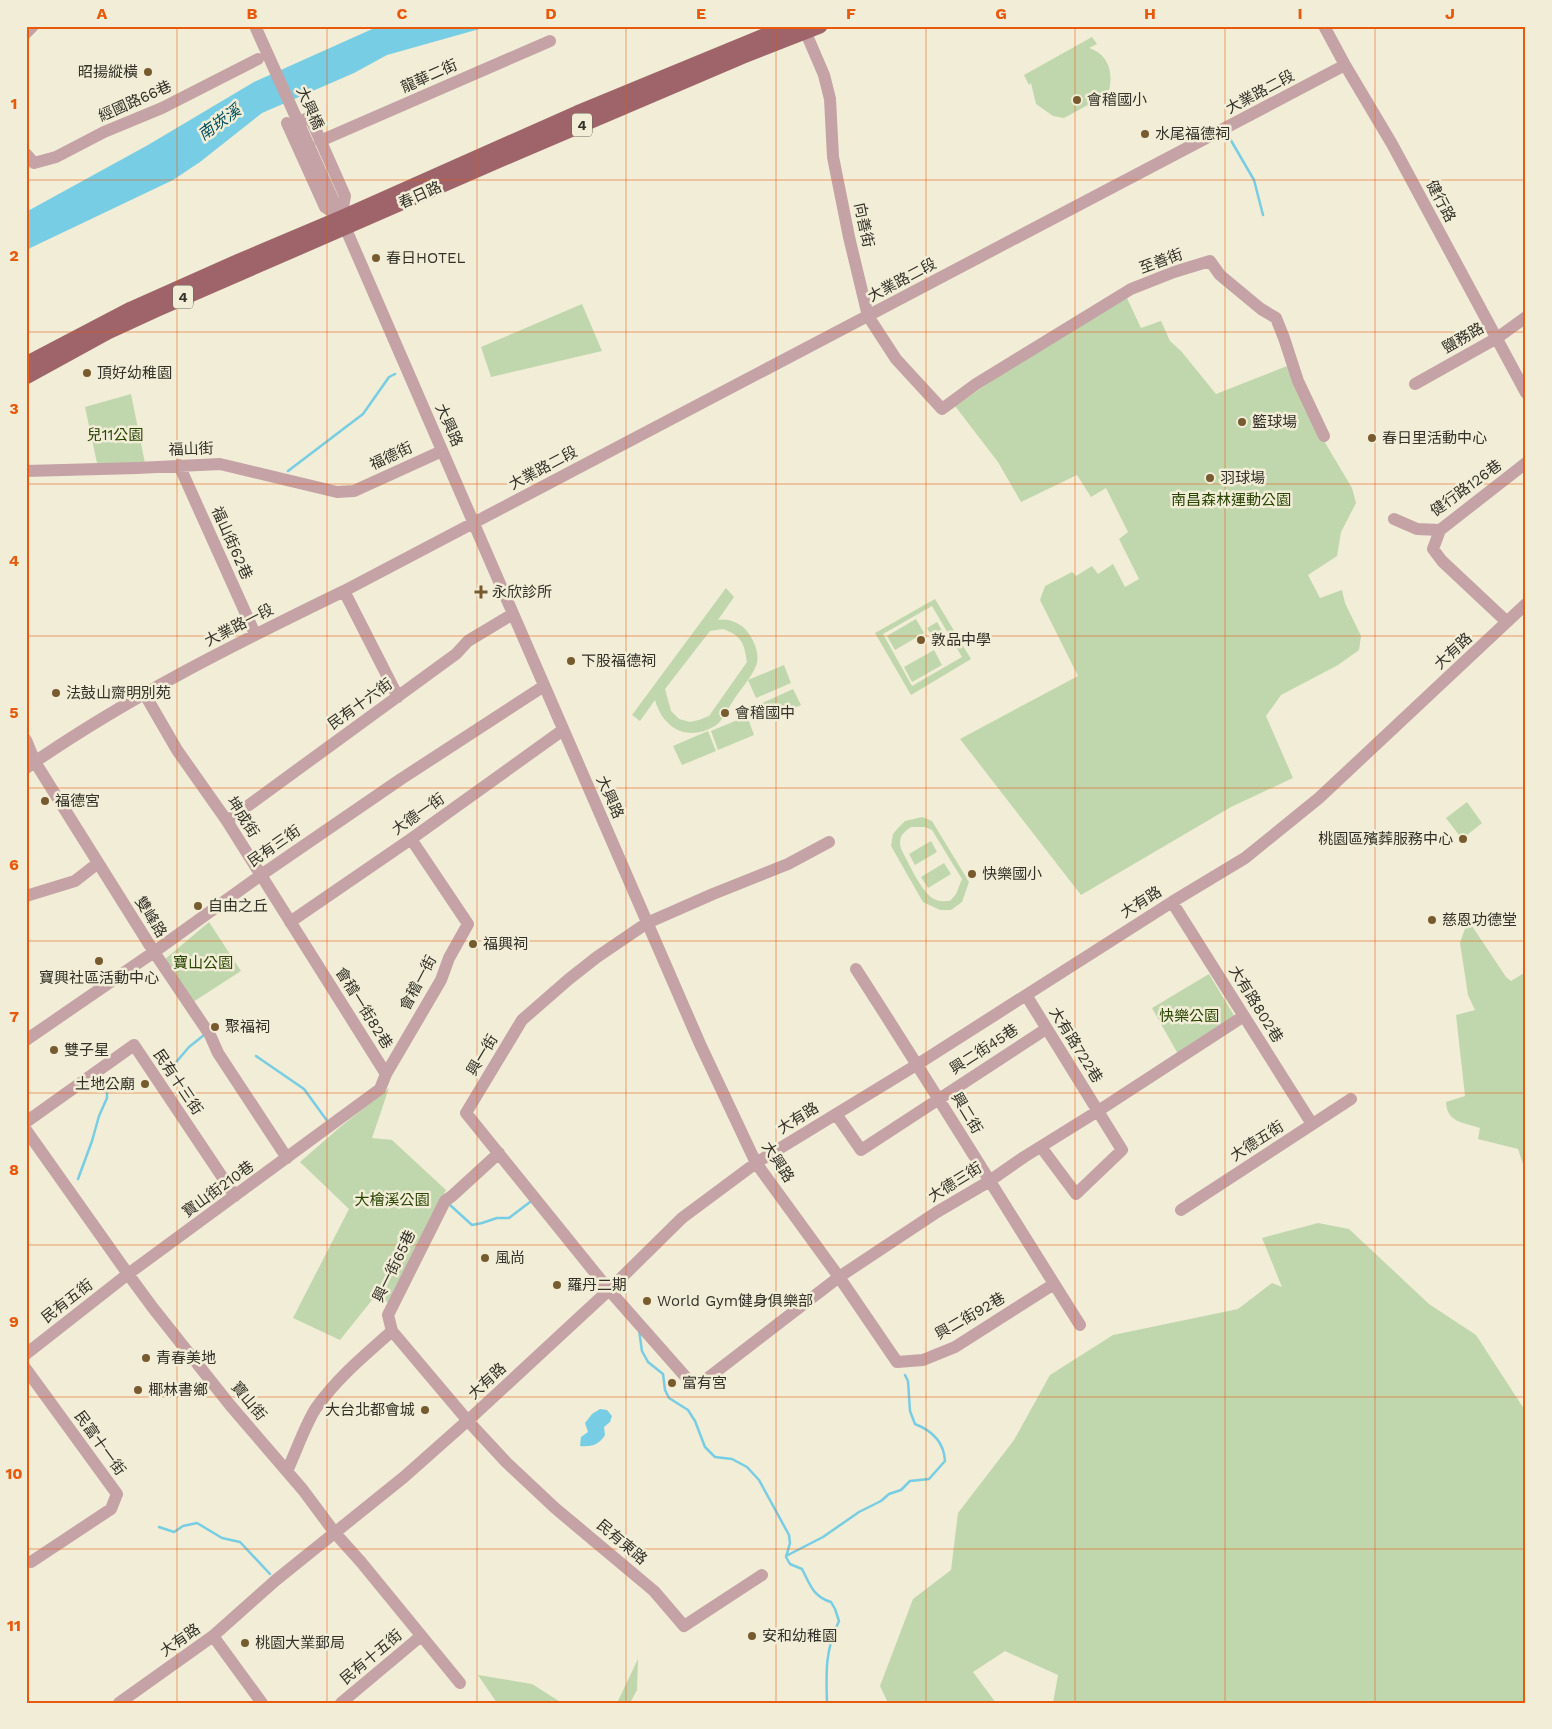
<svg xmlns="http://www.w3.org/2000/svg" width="1552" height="1729" font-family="'Work Sans','Noto Sans TC',sans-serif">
  <rect width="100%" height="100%" fill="#f1edd6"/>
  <path fill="#c0d7ae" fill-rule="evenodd" d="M1092,37L1097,44L1089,48C1110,55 1114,75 1108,94L1064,118L1053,116L1036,104L1031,83L1029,85L1024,75Z
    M1126,296L1141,328L1161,321L1170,341L1181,351L1216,394L1287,366L1308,414L1352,488L1356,503L1341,532L1337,556L1308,575L1320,598L1342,590L1345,603L1361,636L1359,650L1338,665L1281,695L1266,716L1293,778L1231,807L1081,895L960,739L1078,676L1040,600L1045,586L1072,572L1076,576L1092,566L1098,574L1113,564L1125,587L1139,579L1119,539L1128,532L1106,488L1091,497L1077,475L1021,502L998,462L955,406L1031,354Z
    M582,304L602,351L491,377L481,347Z
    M131,394L145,463H97L85,407Z
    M726,588L734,597L718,620C727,618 736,622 743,627C752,635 761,653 756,666C751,678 740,690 733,701C728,708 722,722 715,726C688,742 663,729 655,700L640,721L632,715ZM723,629C742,636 744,643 747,662L709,716L699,720L690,722L679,719L671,711L665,689L710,631Z
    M935,599L971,659L911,695L875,633ZM932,606L962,657L912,686L883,634Z
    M916,619L924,633L895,650L887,636Z
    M937,622L949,643L939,649L927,628Z
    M934,650L942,665L912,682L904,667Z
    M784,665L791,683L756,698L748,680Z
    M793,689L801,705L765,721L758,705Z
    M747,716L754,735L718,750L711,731Z
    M708,731L716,751L682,765L673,746Z
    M1467,802L1482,823L1462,839L1446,818Z
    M922,817L932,821L969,882L962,902L951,910H940L923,902L891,846L893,834L898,828L905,821ZM911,827H925L932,830L962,879L956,894L950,901C944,901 939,902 934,899C921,892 909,863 901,849C898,838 902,833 911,827Z
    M931,841L937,852L915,865L909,854Z
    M944,863L951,874L928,888L921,877Z
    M1468,920L1506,977L1511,981L1526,972V1173L1518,1149L1478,1139L1480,1128C1463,1122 1447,1123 1446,1102L1465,1096L1456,1015L1475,1010L1468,995L1460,943Z
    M209,922L241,971L193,1002L164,960Z
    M1209,974L1235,1017L1178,1054L1152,1008Z
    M389,1088L372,1138L392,1140L446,1190L389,1303L376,1295L340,1340L293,1318L349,1209L300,1162L339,1128Z
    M1318,1223L1349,1229L1429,1304L1476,1335L1526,1412V1703H1053L1058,1675L1005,1651L973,1672L996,1703H888L880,1686L913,1599L951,1570L958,1513L1014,1440L1050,1375L1113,1335L1238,1309L1272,1283L1282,1287L1262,1238Z
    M638,1659L637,1690L630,1703H617Z
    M478,1675L532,1684L562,1703H497Z"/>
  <path fill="#77cde4" d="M379,26H490L387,55L354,73L262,113L200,162L173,180L26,250V212L148,145L254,82Z
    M600,1409L607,1410L612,1416L610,1422L604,1427L605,1435C599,1445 591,1447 580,1446L581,1437L588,1432L585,1423L592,1414Z"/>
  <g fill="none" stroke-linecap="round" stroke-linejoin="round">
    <path stroke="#77cde4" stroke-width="2.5" d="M1229,137L1254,180L1263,215
      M288,471L363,414L389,377L395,374
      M256,1056L304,1089L328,1122
      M166,1074L189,1047L204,1035
      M78,1179L92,1141L99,1116L107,1098V1081
      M450,1205L472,1225L482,1223L497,1218H509L530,1202
      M639,1330L642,1351L648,1362L663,1374L665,1390L669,1398L688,1410L695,1421L705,1447L715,1457L732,1459L747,1467L759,1480L789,1535L790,1543L786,1557L790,1564L802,1569C810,1584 813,1597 831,1602L835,1609L839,1621C825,1650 826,1672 827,1703
      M159,1527L174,1532L183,1526L197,1523L222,1538L240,1542L270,1574
      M786,1556L823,1537L859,1512L881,1501L889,1494L901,1490L910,1481L929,1479L945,1461C944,1442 933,1431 915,1424L910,1411L908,1381L905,1375"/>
    <path stroke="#c4a2a5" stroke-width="12" d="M803,26L824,75L830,99L833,157L849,237L868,316L896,359L942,409L976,384L1131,289L1174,272L1210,261L1220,275L1261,309L1276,318L1284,338L1298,381L1324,436
      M1324,26L1345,65L1392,144L1526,393
      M26,33L33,26
      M287,123L325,207L341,218L345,196L310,117L289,127
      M320,141L550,41
      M26,154L34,163L56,157L104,132L162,108L258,59
      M335,204L700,1044L756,1163L839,1277L897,1362L923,1360L955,1347L1054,1284
      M1415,384L1497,338L1526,317
      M179,465L255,634
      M26,471L137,468L220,464L337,492L354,491L442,451
      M1394,519L1417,529L1440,530L1526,463
      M1440,530L1433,549L1442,561L1507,622
      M344,591L398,697
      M144,693L177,750L227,821L386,1074
      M26,740L35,762L154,952L210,1035L218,1053L287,1158
      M26,768C126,698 235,644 344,591L1345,65
      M227,821L456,654L468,641L513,614
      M829,842L788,864L713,894L647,923L597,957L569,979L522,1020L466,1113L609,1290L691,1383L700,1384L839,1277L937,1212L988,1182L1024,1157L1098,1111L1244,1016
      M26,896L75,881L98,863
      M1172,902L1312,1124
      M290,922L411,839L563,730
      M856,969C932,1087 1005,1206 1080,1325
      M1026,995L1122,1150L1076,1194L1041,1147
      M26,1040L154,952L261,875L401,779L544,686
      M836,1114L861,1150L1046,1029
      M26,1122L134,1045L235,1196
      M26,1130L128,1274L153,1308L230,1405L303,1490L335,1533L361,1562L460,1683
      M499,1153L452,1196L445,1201L388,1315L392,1331L468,1421L506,1462L555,1508L654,1591L684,1626L762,1575
      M1181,1210L1351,1099
      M26,1354L128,1274L380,1089L386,1074L441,980L449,958L468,924L411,839
      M26,1369L117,1494L111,1509L31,1562
      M287,1471C296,1452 305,1425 316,1408C337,1378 365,1355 392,1331
      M213,1636L262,1703
      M119,1703L213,1636L276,1580L404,1477L475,1414L609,1290L682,1218L756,1163L918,1064L1172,902L1245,858L1319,798L1526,604
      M341,1703L421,1636"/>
    <path stroke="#9e6469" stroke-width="15" d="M26,364L131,309L232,264L341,218L577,113L788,26
      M26,377L108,332L158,309L523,150L741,57L820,26"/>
    <path stroke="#c4a2a5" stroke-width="12" d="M255,26L335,204"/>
  </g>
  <path fill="none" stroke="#e8590c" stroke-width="1" stroke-opacity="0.55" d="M177,26V1703M327,26V1703M477,26V1703M626,26V1703M776,26V1703M926,26V1703M1075,26V1703M1225,26V1703M1375,26V1703M26,180H1526M26,332H1526M26,484H1526M26,636H1526M26,788H1526M26,941H1526M26,1093H1526M26,1245H1526M26,1397H1526M26,1549H1526"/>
  <g fill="#775a2d" stroke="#f1edd6" stroke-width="2">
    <circle cx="148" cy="72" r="5"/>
    <circle cx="1077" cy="100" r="5"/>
    <circle cx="1145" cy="134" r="5"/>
    <circle cx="376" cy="258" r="5"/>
    <circle cx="87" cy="373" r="5"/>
    <circle cx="1242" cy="422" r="5"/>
    <circle cx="1372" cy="438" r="5"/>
    <circle cx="1210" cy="478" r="5"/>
    <path d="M478.5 584.5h5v5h5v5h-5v5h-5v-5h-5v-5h5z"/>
    <circle cx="921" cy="640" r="5"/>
    <circle cx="571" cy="661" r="5"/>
    <circle cx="56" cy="693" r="5"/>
    <circle cx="725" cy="713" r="5"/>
    <circle cx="45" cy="801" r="5"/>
    <circle cx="1463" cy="839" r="5"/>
    <circle cx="972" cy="874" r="5"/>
    <circle cx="198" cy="906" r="5"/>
    <circle cx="1432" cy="920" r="5"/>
    <circle cx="473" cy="944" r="5"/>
    <circle cx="99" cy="961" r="5"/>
    <circle cx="215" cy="1027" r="5"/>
    <circle cx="54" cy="1050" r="5"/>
    <circle cx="145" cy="1084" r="5"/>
    <circle cx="485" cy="1258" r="5"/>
    <circle cx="557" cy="1285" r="5"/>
    <circle cx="647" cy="1301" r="5"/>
    <circle cx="146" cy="1358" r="5"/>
    <circle cx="672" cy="1383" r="5"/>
    <circle cx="138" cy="1390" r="5"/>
    <circle cx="425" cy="1410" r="5"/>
    <circle cx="752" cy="1636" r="5"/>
    <circle cx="245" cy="1643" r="5"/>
  </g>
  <g text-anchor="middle" stroke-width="5" stroke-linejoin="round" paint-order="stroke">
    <g fill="#f1edd6" stroke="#6c695d" stroke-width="1">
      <rect x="572" y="113.5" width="20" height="23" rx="4"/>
      <rect x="173" y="285.5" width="20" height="23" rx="4"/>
    </g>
    <g font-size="14" font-weight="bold" fill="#333129">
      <text x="582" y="130">4</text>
      <text x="183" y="302">4</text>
    </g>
    <g font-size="15" fill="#333129" stroke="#f1edd6" text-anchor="start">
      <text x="138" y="77" text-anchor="end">昭揚縱橫</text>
      <text x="1087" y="105">會稽國小</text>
      <text x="1155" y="139">水尾福德祠</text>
      <text x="386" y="263">春日HOTEL</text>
      <text x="97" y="378">頂好幼稚園</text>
      <text x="1252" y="427">籃球場</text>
      <text x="1382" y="443">春日里活動中心</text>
      <text x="1220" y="483">羽球場</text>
      <text x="492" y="597">永欣診所</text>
      <text x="931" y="645">敦品中學</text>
      <text x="581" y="666">下股福德祠</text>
      <text x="66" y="698">法鼓山齋明別苑</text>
      <text x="735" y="718">會稽國中</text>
      <text x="55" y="806">福德宮</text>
      <text x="1453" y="844" text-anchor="end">桃園區殯葬服務中心</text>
      <text x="982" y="879">快樂國小</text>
      <text x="208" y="911">自由之丘</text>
      <text x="1442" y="925">慈恩功德堂</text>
      <text x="483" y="949">福興祠</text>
      <text x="99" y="983" text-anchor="middle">寶興社區活動中心</text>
      <text x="225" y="1032">聚福祠</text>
      <text x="64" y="1055">雙子星</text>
      <text x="135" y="1089" text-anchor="end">土地公廟</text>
      <text x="495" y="1263">風尚</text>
      <text x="567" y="1290">羅丹二期</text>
      <text x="657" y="1306">World Gym健身俱樂部</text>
      <text x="156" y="1363">青春美地</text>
      <text x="682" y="1388">富有宮</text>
      <text x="148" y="1395">椰林書鄉</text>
      <text x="415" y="1415" text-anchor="end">大台北都會城</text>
      <text x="762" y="1641">安和幼稚園</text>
      <text x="255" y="1648">桃園大業郵局</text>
    </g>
    <g font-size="15" fill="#333129" stroke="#f1edd6">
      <text transform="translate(429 76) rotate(-24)" y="5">龍華二街</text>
      <text transform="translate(1260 92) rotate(-28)" y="5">大業路二段</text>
      <text transform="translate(135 101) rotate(-24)" y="5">經國路66巷</text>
      <text transform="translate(310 108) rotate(66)" y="5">大興橋</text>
      <text transform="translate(420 195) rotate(-24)" y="5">春日路</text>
      <text transform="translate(1441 201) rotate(62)" y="5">健行路</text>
      <text transform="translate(864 225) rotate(78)" y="5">向善街</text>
      <text transform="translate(1161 261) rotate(-20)" y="5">至善街</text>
      <text transform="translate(902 280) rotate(-28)" y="5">大業路二段</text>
      <text transform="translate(1463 338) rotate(-30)" y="5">鹽務路</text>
      <text transform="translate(449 425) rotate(66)" y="5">大興路</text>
      <text transform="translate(191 449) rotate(-2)" y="5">福山街</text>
      <text transform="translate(391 456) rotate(-25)" y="5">福德街</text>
      <text transform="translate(543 468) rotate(-28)" y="5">大業路二段</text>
      <text transform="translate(1466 488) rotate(-36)" y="5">健行路126巷</text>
      <text transform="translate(232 543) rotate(66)" y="5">福山街62巷</text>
      <text transform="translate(239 625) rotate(-27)" y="5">大業路一段</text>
      <text transform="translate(1453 651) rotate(-43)" y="5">大有路</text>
      <text transform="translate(360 704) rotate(-36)" y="5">民有十六街</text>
      <text transform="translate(610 797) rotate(66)" y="5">大興路</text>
      <text transform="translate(418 814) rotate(-35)" y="5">大德一街</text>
      <text transform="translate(243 817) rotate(57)" y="5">坤成街</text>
      <text transform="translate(274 846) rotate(-35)" y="5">民有三街</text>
      <text transform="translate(1141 902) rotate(-32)" y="5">大有路</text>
      <text transform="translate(151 917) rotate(58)" y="5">雙峰路</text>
      <text transform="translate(418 983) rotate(-62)" y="5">會稽一街</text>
      <text transform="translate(1256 1004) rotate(58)" y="5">大有路802巷</text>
      <text transform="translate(364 1008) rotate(58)" y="5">會稽一街82巷</text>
      <text transform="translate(1076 1045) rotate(58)" y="5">大有路722巷</text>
      <text transform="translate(984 1049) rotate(-33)" y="5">興二街45巷</text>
      <text transform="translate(482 1055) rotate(-59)" y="5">興一街</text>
      <text transform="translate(178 1082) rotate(56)" y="5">民有十三街</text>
      <text transform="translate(967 1113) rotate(59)" y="5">興二街</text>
      <text transform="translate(798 1118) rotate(-32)" y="5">大有路</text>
      <text transform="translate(1257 1141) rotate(-33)" y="5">大德五街</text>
      <text transform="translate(778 1162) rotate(57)" y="5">大興路</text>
      <text transform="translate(955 1182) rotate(-32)" y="5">大德三街</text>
      <text transform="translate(218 1189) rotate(-36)" y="5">寶山街210巷</text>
      <text transform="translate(394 1266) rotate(-64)" y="5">興一街65巷</text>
      <text transform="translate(67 1301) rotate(-38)" y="5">民有五街</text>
      <text transform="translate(970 1316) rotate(-30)" y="5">興二街92巷</text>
      <text transform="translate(487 1381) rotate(-43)" y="5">大有路</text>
      <text transform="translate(249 1401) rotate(50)" y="5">寶山街</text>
      <text transform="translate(100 1443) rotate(54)" y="5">民富十一街</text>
      <text transform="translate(622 1542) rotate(40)" y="5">民有東路</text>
      <text transform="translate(180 1640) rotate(-35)" y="5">大有路</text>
      <text transform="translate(371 1657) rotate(-40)" y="5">民有十五街</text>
    </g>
    <g font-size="15" fill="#284401" stroke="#f1edd6">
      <text x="115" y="440">兒11公園</text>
      <text x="1231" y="505">南昌森林運動公園</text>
      <text x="203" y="968">寶山公園</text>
      <text x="1189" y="1021">快樂公園</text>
      <text x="392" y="1205">大檜溪公園</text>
    </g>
    <g font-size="16" font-style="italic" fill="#004f5f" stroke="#f1edd6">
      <text transform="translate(219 122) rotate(-36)" y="6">南崁溪</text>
    </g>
  </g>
  <rect width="1552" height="1729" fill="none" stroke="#f1edd6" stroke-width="55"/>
  <rect x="28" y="28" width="1496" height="1674" fill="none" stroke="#e8590c" stroke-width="2"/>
  <g font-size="16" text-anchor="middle" font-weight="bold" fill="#e8590c">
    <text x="102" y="19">A</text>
    <text x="252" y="19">B</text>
    <text x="402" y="19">C</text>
    <text x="551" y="19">D</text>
    <text x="701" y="19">E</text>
    <text x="851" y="19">F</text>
    <text x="1001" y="19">G</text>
    <text x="1150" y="19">H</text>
    <text x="1300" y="19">I</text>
    <text x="1450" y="19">J</text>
    <text x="14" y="109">1</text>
    <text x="14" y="261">2</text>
    <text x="14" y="414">3</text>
    <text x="14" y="566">4</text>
    <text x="14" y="718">5</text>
    <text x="14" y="870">6</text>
    <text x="14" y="1022">7</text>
    <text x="14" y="1175">8</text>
    <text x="14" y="1327">9</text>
    <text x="14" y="1479">10</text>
    <text x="14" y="1631">11</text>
  </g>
</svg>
